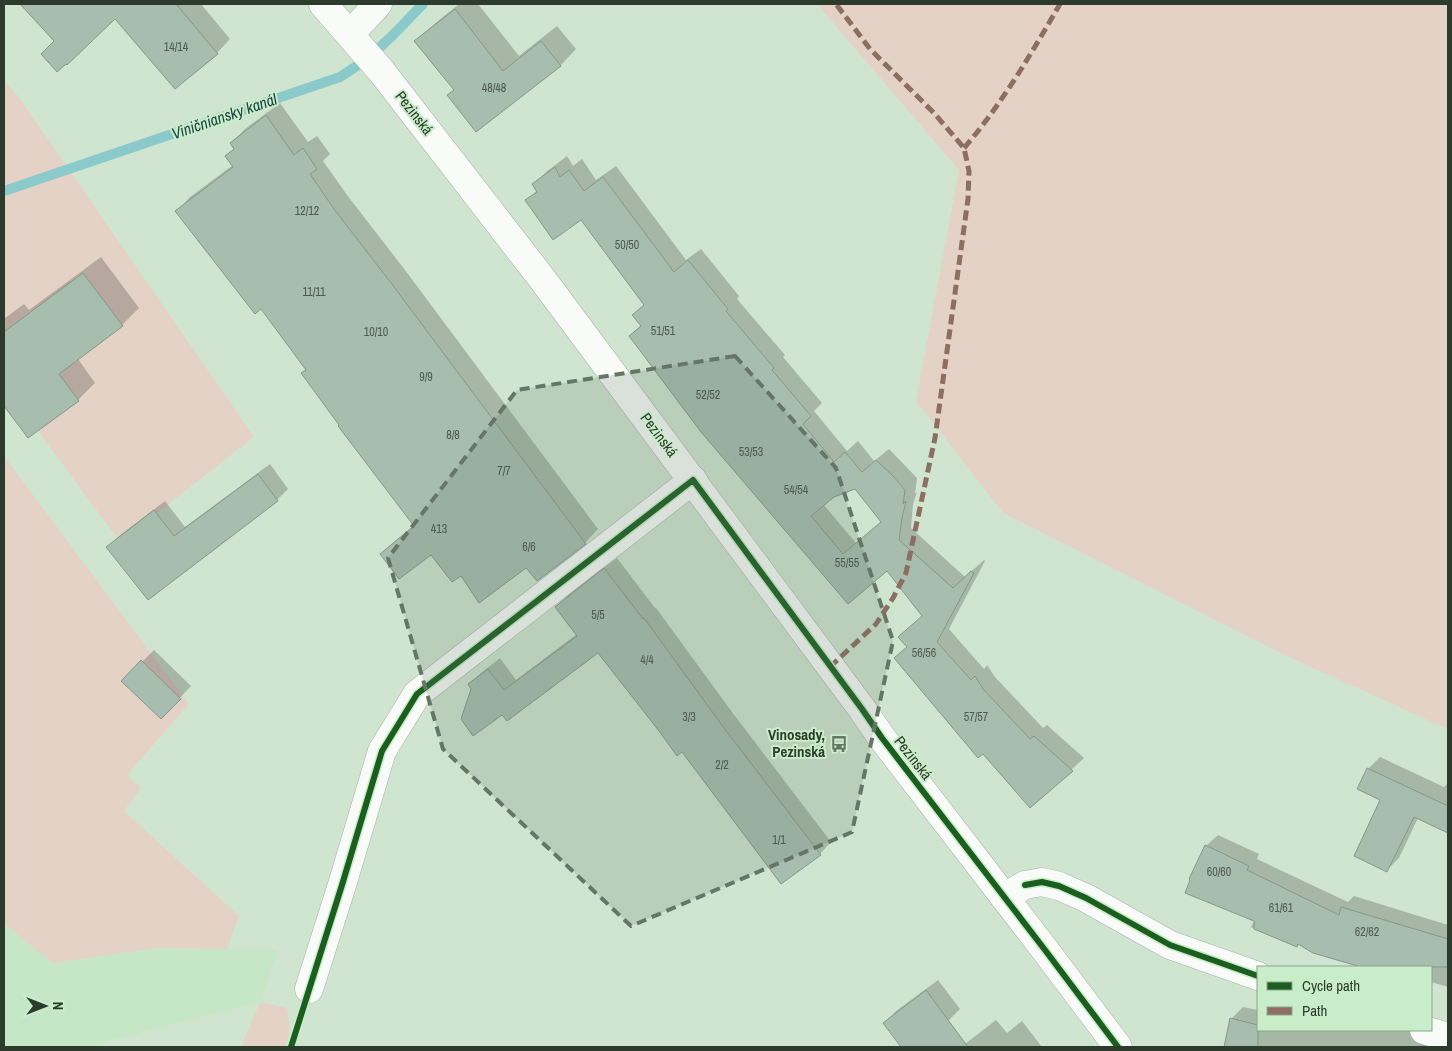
<svg xmlns="http://www.w3.org/2000/svg" width="1452" height="1051" font-family="'Archivo Narrow',sans-serif">
  <rect width="100%" height="100%" fill="#d0e5d0"/>
  <path fill="#c6e7c6" d="M4,924L53,963L158,948L278,950L260,1002L93,1045L92,1047H4Z"/>
  <path fill="#e4d2c7" d="M817,4H1448V729L1289,657L1003,513L916,401L959,170Z
    M4,81L18,96L254,437L120,542L4,385Z
    M4,456L189,704L127,775L141,788L124,811L239,916L227,949L158,948L53,963L4,924Z
    M260,1002L287,1008L290,1031L285,1047H241Z"/>
  <path fill="#0003" fill-rule="evenodd" d="M22,4H201L230,39L217,53L175,88L115,17L56,40Z
    M459,4H478L519,56L557,26L576,49L561,65L476,130L449,95L455,89L416,41L432,26Z
    M280,103L308,142L317,136L330,154L323,161L347,195L405,270L598,529L585,543L527,566L461,574L431,553L382,554L395,541L414,525L341,425L307,370L261,307L177,211L190,197L233,165L227,156L235,148L231,143L245,129Z
    M567,156L573,166L582,159L596,180L616,166L686,260L701,249L739,296L737,299L785,355L783,357L822,403L814,411L847,451L858,441L874,461L889,449L917,478L915,494L917,492L913,504L911,528L965,577L984,560L985,561L949,629L984,669L987,665L995,677L1043,728L1047,725L1084,758L1031,807L908,647L923,615L888,569L848,603L630,336L642,324L634,315L645,304L581,219L527,201L537,190L534,184L546,172ZM856,488L882,521L856,543L823,504L833,495Z
    M101,257L139,308L122,325L78,359L95,383L78,400L28,437L4,404V319L24,304L29,310Z
    M270,464L288,489L277,500L148,598L108,547L119,536L165,501L185,527Z
    M617,558L655,608H656L732,712L831,842L820,854L598,651L507,720L473,689L469,684L481,673L500,658L516,680L577,634L557,607L568,595Z
    M154,650L191,686L161,718L123,681Z
    M1380,757L1444,787L1448,783V832L1418,818L1399,858L1387,870L1382,800L1368,769Z
    M1218,835L1259,854L1257,859L1348,902L1354,896L1448,925V987L1431,982V967H1365L1314,952L1299,943L1296,946L1251,927L1255,920L1206,846Z
    M938,980L960,1009L948,1021L913,1047H902L884,1023L896,1011Z
    M1243,1007L1258,1010V1030H1426L1448,1047H1225L1232,1018Z
    M996,1020L1007,1033L1022,1021L1042,1047H961Z"/>
  <g fill="none" stroke-linecap="round" stroke-linejoin="round">
    <path stroke="#8acaca" stroke-width="10" d="M4,191L340,77L366,60L393,35L423,4"/>
  </g>
  <path fill="#a7bdae" stroke="#86988b" fill-rule="evenodd" d="M20,4H176L218,54L175,89L115,19L67,65L66,64L57,72L41,54L54,41Z
    M455,9L503,71L541,41L561,66L476,132L447,95L454,90L414,41Z
    M266,115L294,155L303,148L317,169L310,174L334,209L391,283L586,544L537,581L526,568L479,603L461,576L452,582L431,555L399,579L380,554L414,526L338,426L339,425L301,373L306,370L261,309L255,314L175,211L233,167L225,156L234,149L230,143Z
    M555,167L560,177L569,170L584,191L603,177L674,272L688,260L728,309L726,311L774,368L772,370L811,416L803,424L834,462L845,452L862,472L876,460L893,476L905,490L903,504L906,501L902,518L899,540L953,588L971,571L974,573L937,642L971,680L975,676L983,689L1030,739L1034,736L1073,771L1030,808L983,754L978,758L894,658L907,647L898,637L922,616L887,571L848,604L701,432L629,336L641,326L632,315L644,305L581,220L553,240L525,200L537,192L532,184ZM855,489L881,522L843,554L811,516L834,497Z
    M83,273L123,326L59,374L79,401L28,438L4,406V332Z
    M258,474L278,501L148,600L106,547L154,510L174,536Z
    M604,568L643,619L644,618L721,724L821,855L781,884L682,752L677,756L659,731L598,653L507,721L502,715L473,736L461,719L471,689L468,684L488,669L504,690L577,636L555,607Z
    M141,660L181,699L161,719L121,681Z
    M1367,768L1448,806V833L1414,817L1387,872L1354,856L1380,800L1357,789Z
    M1205,845L1249,866L1247,870L1339,915L1341,907L1448,939V967H1361L1313,953L1298,944L1297,947L1254,929V921L1185,893L1190,880L1189,879Z
    M926,990L968,1047H901L883,1023Z
    M1230,1018L1258,1025V1047H1224Z"/>
  <g fill="none" stroke-linecap="round" stroke-linejoin="round">
    <g stroke="#a5b5a5" stroke-width="29">
      <path id="minor" d="M350,34L378,4
        M1004,897L1025,885L1042,882L1059,886L1086,898L1170,945L1258,976
        M309,989L342,885L382,751L417,694L693,480
        M1424,1030L1448,1037"/>
    </g>
    <g stroke="#a5b5a5" stroke-width="29">
      <path id="major" d="M323,4L382,72L543,280L862,709L882,738L1045,950L1118,1047"/>
    </g>
    <use href="#minor" stroke="#f8fbf8" stroke-width="28"/>
    <use href="#major" stroke="#f8fbf8" stroke-width="28"/>
    <path stroke="#8d6e63" stroke-width="5" stroke-dasharray="10 5" stroke-linecap="butt" d="M964,148C1002,104 1031,54 1060,4
      M830,667L876,624L893,598L906,573L935,438L968,199L969,171L964,148L934,113L870,49L836,4"/>
    <g stroke="#c8edc8" stroke-width="9">
      <path id="cycleway" d="M1025,885L1042,882L1059,886L1086,898L1170,945L1258,976
        M291,1047L342,885L382,751L417,694L693,480L862,709L882,738L1045,950L1118,1047"/>
    </g>
    <use href="#cycleway" stroke="#1b5e20" stroke-width="6"/>
  </g>
  <path fill="#667666" fill-opacity="0.2" stroke="#667666" stroke-width="4" stroke-dasharray="10 6" stroke-linejoin="round" d="M735,356L836,468L893,641L852,832L631,926L443,749L388,558L517,390Z"/>
  <defs>
    <g id="bus-bare" transform="scale(1.35)"><path d="M-5-6H5V4H4V6H2V4H-2V6H-4V4H-5ZM-3.5-4V0h7V-4ZM-3.5 1.2v1.5H-2V1.2ZM2 1.2v1.5H3.5V1.2Z" fill="#667666" stroke="#c8edc8" stroke-width="2.5" paint-order="stroke"/></g>
  </defs>
  <g fill-rule="evenodd">
    <use href="#bus-bare" x="839" y="744"/>
  </g>
  <g text-anchor="middle" stroke-width="4" stroke-linejoin="round" paint-order="stroke">
    <g font-size="12" fill="#4c5c4d">
      <text x="176" y="51">14/14</text>
      <text x="494" y="92">48/48</text>
      <text x="307" y="215">12/12</text>
      <text x="627" y="249">50/50</text>
      <text x="314" y="296">11/11</text>
      <text x="663" y="335">51/51</text>
      <text x="376" y="336">10/10</text>
      <text x="426" y="381">9/9</text>
      <text x="708" y="399">52/52</text>
      <text x="453" y="439">8/8</text>
      <text x="751" y="456">53/53</text>
      <text x="504" y="475">7/7</text>
      <text x="796" y="494">54/54</text>
      <text x="439" y="533">413</text>
      <text x="529" y="551">6/6</text>
      <text x="847" y="567">55/55</text>
      <text x="598" y="619">5/5</text>
      <text x="924" y="657">56/56</text>
      <text x="647" y="664">4/4</text>
      <text x="689" y="721">3/3</text>
      <text x="976" y="721">57/57</text>
      <text x="722" y="769">2/2</text>
      <text x="779" y="844">1/1</text>
      <text x="1219" y="876">60/60</text>
      <text x="1281" y="912">61/61</text>
      <text x="1367" y="936">62/62</text>
    </g>
    <g font-size="15" fill="#2d3b2d" stroke="#c8edc8">
      <text transform="translate(414 113) rotate(52)" y="5">Pezinská</text>
      <text transform="translate(659 435) rotate(53)" y="5">Pezinská</text>
      <text transform="translate(913 758) rotate(52)" y="5">Pezinská</text>
    </g>
    <g font-size="15" font-weight="bold" fill="#2d3b2d" stroke="#c8edc8" text-anchor="end">
      <text x="825" y="740">Vinosady,<tspan x="825" dy="17">Pezinská</tspan></text>
    </g>
    <g font-size="16" font-style="italic" fill="#1b4347" stroke="#c8edc8">
      <text transform="translate(224 116) rotate(-19)" y="6">Viničniansky kanál</text>
    </g>
  </g>
  <rect width="1452" height="1051" fill="none" stroke="#2d3b2d" stroke-width="10"/>
  <rect x="1257" y="966" width="175" height="65" fill="#c8edc8" stroke="#8aa68a"/>
  <rect x="1267" y="982" width="25" height="8" fill="#1b5e20" stroke="#8aa68a"/>
  <text x="1302" y="991" font-size="15" fill="#2d3b2d">Cycle path</text>
  <rect x="1267" y="1007" width="25" height="8" fill="#8d6e63" stroke="#8aa68a"/>
  <text x="1302" y="1016" font-size="15" fill="#2d3b2d">Path</text>
  <g transform="translate(45 1006) rotate(90)" stroke="#c8edc8" stroke-width="4" paint-order="stroke">
  <path d="M0-4L9 19L0 12L-9 19Z" fill="#2d3b2d"/>
  <text y="-8" font-size="14" font-weight="bold" text-anchor="middle" fill="#2d3b2d">N</text>
  </g>
</svg>
